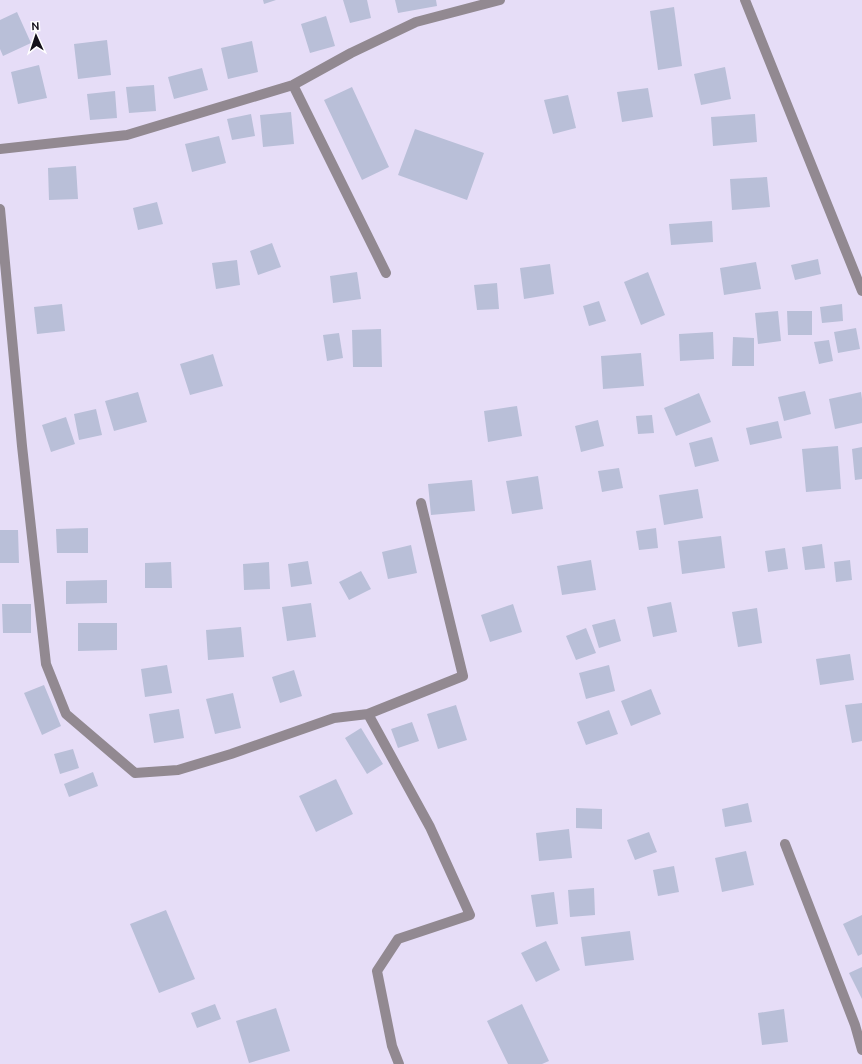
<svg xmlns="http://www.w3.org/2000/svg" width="862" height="1064" font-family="Ubuntu,sans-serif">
  <rect width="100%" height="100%" fill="#e6ddf7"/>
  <path fill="#b9bfd8" d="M263,0H276L264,4Z
    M343,0H367L371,18L350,23Z
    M395,0H436L437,6L398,13Z
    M674,7L682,66L658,70L650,11Z
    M17,12L31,43L3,56L0,49V20Z
    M326,16L335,46L310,53L301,24Z
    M107,40L111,75L78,79L74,44Z
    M252,41L258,72L228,79L221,48Z
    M39,65L47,98L18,104L11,72Z
    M725,67L731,99L701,105L694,74Z
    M202,68L208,90L174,99L168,77Z
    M154,85L156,111L129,113L126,87Z
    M352,87L389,167L362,180L324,100Z
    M648,88L653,117L622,122L617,92Z
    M115,91L117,118L90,120L87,94Z
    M568,95L576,128L553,134L544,100Z
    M291,112L294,144L263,147L260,115Z
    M251,114L255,136L232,140L227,119Z
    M755,114L757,142L713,146L711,117Z
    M415,129L484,153L467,200L398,175Z
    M219,136L226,163L192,172L185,144Z
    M76,166L78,199L49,200L48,168Z
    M767,177L770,207L732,210L730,179Z
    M157,202L163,224L138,230L133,208Z
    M712,221L713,242L671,245L669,224Z
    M272,243L281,267L258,275L250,251Z
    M818,259L821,274L795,280L791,265Z
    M237,260L240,285L216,289L212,263Z
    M756,262L761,289L724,295L720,268Z
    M550,264L554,294L524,299L520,268Z
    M357,272L361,299L333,303L330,276Z
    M648,272L665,315L641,325L624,282Z
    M497,283L499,309L477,310L474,285Z
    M599,301L606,321L589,326L583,306Z
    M62,304L65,331L37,334L34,307Z
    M842,304L843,321L822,323L820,307Z
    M778,311L781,341L758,344L755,313Z
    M787,311H812V335H788Z
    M856,328L860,349L838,353L834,332Z
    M381,329L382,367H353L352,330Z
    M713,332L714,359L680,361L679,334Z
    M339,333L343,358L327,361L323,335Z
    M733,337L754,338V366H732Z
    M829,340L833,361L819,364L814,342Z
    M641,353L644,386L603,389L601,356Z
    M213,354L223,386L190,395L180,364Z
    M805,391L811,414L784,421L778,397Z
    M138,392L147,422L114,431L105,401Z
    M861,392L862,399V423L835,429L829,399Z
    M699,393L711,422L676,436L664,408Z
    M517,406L522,436L488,442L484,411Z
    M96,409L102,435L79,440L74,414Z
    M652,415L654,433L638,434L636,416Z
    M66,417L75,444L51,452L42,425Z
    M598,420L604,446L581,452L575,426Z
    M778,421L782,438L750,445L746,428Z
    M712,437L719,461L695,467L689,443Z
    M838,446L841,489L806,492L802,449Z
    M862,447V479L855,480L852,449Z
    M619,468L623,488L602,492L598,471Z
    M538,476L543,509L512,514L506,481Z
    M472,480L475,511L431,515L428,484Z
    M698,489L703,518L664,525L659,495Z
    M88,528V553H57L56,529Z
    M656,528L658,548L639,550L636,531Z
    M0,530H18L19,563H0Z
    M721,536L725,568L682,574L678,541Z
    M822,544L825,568L805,570L802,547Z
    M411,545L417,573L388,579L382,552Z
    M785,548L788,569L768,572L765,551Z
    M591,560L596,590L562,595L557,566Z
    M850,560L852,580L836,582L834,562Z
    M308,561L312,584L291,587L288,564Z
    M171,562L172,588H145V563Z
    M269,562L270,589L244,590L243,564Z
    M361,571L371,589L349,600L339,582Z
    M107,580V603L66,604V581Z
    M671,602L677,632L653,637L647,607Z
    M311,603L316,637L287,641L282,607Z
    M2,604H31V633H3Z
    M513,604L522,632L490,642L481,615Z
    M757,608L762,643L738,647L732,612Z
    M615,619L621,641L599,648L592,625Z
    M78,623H117V650L78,651Z
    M241,627L244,657L208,660L206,630Z
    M586,628L596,653L576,660L566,636Z
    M850,654L854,680L820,685L816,659Z
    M167,665L172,693L145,697L141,669Z
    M609,665L615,691L586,699L579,673Z
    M294,670L302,696L280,703L272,677Z
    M44,685L61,726L42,735L24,693Z
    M651,689L661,714L631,726L621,701Z
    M233,693L241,728L215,734L206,699Z
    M862,703V741L852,743L845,705Z
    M456,705L467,740L438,749L427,714Z
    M179,709L184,738L154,743L149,714Z
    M609,710L618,734L586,745L577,722Z
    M412,722L419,741L398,748L391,729Z
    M361,728L383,764L367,774L345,738Z
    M73,749L79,768L60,774L54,754Z
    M93,772L98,786L69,797L64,784Z
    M336,779L353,814L316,832L299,796Z
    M748,803L752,822L725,827L722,809Z
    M576,808L602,809V829L576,828Z
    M569,829L572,858L539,861L536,833Z
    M649,832L657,852L635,860L627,840Z
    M746,851L754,885L722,892L715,858Z
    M674,866L679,892L658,896L653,870Z
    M594,888L595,915L570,917L568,890Z
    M554,892L558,924L536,927L531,895Z
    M166,910L195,979L159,993L130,924Z
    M862,915V954L858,956L843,924Z
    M630,931L634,960L585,966L581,937Z
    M546,941L560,970L536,982L521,953Z
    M862,967V999L849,973Z
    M215,1004L221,1019L197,1028L191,1013Z
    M522,1004L549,1061L542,1064H508L487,1021Z
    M276,1008L290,1051L249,1063L236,1021Z
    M784,1009L788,1042L762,1045L758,1013Z"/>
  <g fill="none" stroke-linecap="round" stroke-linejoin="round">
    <path stroke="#928991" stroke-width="10" d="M745,0L862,291
      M293,85L386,273
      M0,149L127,135L293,85L351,53L416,22L500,0
      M0,209L22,446L46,664L66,714L135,773L178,770L231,754L334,718L368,714L430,827L470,915L398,939L377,971L392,1046L399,1064
      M368,714L463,676L421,503
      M785,844L855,1025L862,1050"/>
  </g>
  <g transform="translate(36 36) rotate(357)" stroke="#ffffff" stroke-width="3" paint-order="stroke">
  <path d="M0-3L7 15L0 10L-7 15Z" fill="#14111a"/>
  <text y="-6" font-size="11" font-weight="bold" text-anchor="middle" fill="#14111a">N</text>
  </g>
</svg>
